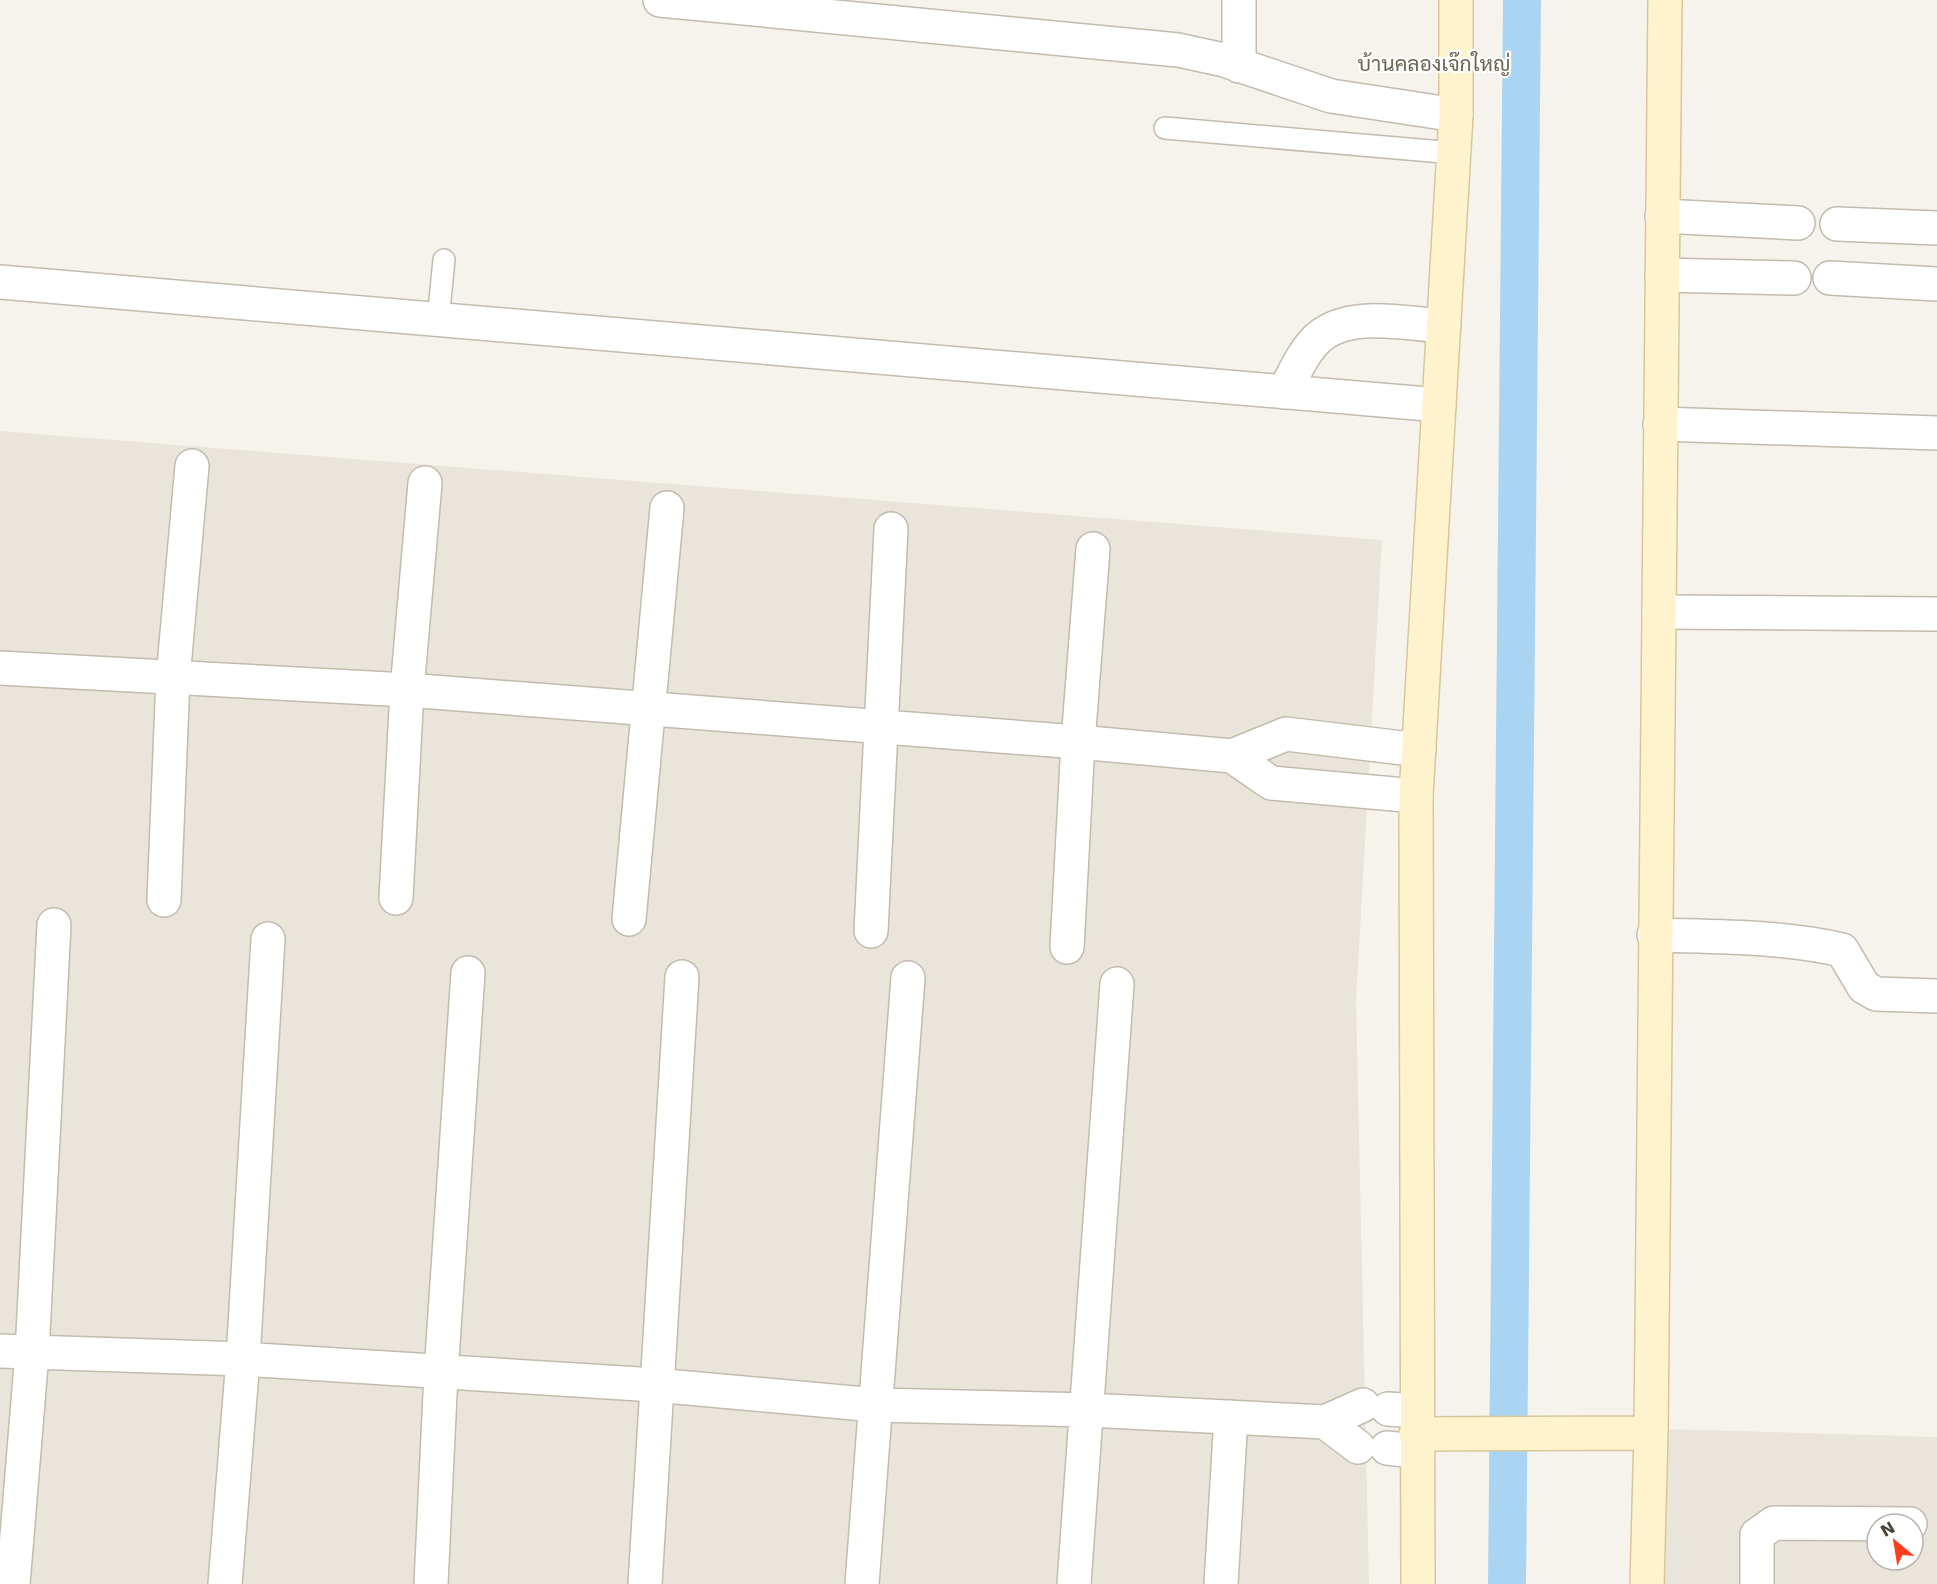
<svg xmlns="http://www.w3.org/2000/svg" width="1937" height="1584" font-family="'DejaVu Sans',Sarabun,sans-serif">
  <rect width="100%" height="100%" fill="#f6f3ec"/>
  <path fill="#eae5da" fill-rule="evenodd" d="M0,431L1382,540L1356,1001L1369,1584H0Z
    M1668,1429L1937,1437V1584H1663ZM1877,1524H1913V1560H1877Z"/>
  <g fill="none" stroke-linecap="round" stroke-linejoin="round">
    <path stroke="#a9d4f2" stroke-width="38" d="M1507,1584L1522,0"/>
    <g stroke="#c2bbae" stroke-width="24">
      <path id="lane" d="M1165,128L1454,153
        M438,320L444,260"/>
    </g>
    <g stroke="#c2bbae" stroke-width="36">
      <path id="street" d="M660,0L1178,50L1224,60L1331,96L1456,115
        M1239,66V0
        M1662,216L1798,223
        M1837,224L1937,228
        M1662,275L1794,278
        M1830,278L1937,284
        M0,282L1439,405
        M1284,392C1294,374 1303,352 1318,338C1350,310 1405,324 1444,326
        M1660,424L1937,433
        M1659,612L1937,614
        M0,668L407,690L1078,742L1232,756L1286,734L1419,750
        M1232,756L1271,783L1416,796
        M396,898L407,690L425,483
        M164,900L173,678L192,466
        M629,919L667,508
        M871,931L891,529
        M1654,935C1716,937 1782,936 1842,950L1864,987L1876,994L1937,996
        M1067,947L1078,742L1093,549
        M0,1351L243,1359L655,1385L876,1405L1088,1410L1325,1422L1363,1405
        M1388,1409L1416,1411
        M1325,1422L1358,1447
        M1387,1448L1415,1451
        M13,1584L32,1353L54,925
        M225,1584L243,1359L268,939
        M431,1584L441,1373L468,973
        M645,1584L682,977
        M862,1584L908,978
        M1074,1584L1117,984
        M1221,1584L1231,1417
        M1757,1584V1535L1774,1523L1910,1524"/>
    </g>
    <g stroke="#d6c79b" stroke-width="36">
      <path id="secondary" d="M1416,1434L1651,1433
        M1418,1584L1416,796L1456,115V0
        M1647,1584L1651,1433L1665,0"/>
    </g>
    <use href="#lane" stroke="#fff" stroke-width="21"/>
    <use href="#street" stroke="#fff" stroke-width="33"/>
    <use href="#secondary" stroke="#fff3cd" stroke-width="33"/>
  </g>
  <g text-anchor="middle" stroke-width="4.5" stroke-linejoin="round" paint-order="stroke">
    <g font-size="21" fill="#6e6250" stroke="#fff">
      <text x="1434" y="71">บ้านคลองเจ๊กใหญ่</text>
    </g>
  </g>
  <g transform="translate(1895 1542) rotate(330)"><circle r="28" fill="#ffffff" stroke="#b7b4b0" stroke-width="1.5"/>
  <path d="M0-4.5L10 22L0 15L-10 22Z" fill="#fc3f1d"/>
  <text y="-9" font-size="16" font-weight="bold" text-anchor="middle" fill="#4b4439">N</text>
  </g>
</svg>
